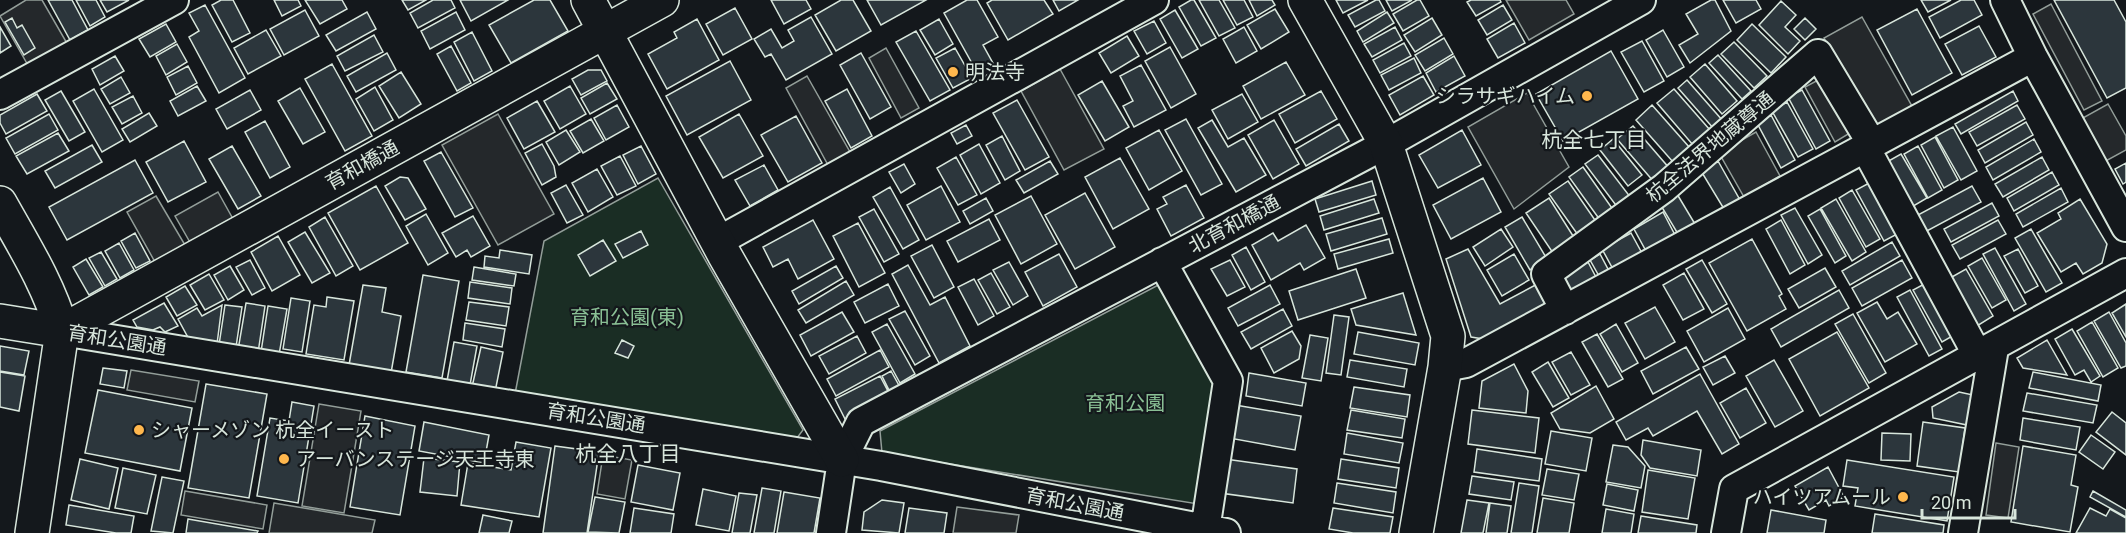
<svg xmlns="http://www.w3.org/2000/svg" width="2126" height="533" font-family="Roboto,'Noto Sans JP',sans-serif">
  <rect width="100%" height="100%" fill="#14181c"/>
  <path fill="#1a2d24" stroke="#939e99" stroke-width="1.5" d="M658,178L803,430L794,442L515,394L544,241Z
    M1164,282L1218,382L1198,504L882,453L880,431Z"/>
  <path fill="#24282b" stroke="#939e99" stroke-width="1.5" d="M26,0H42L68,45L29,67L0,16Z
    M1506,0H1566L1574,14L1529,40Z
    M2051,4L2102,101L2084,110L2033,14Z
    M1862,17L1913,108L1875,130L1824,38Z
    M886,48L919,108L901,118L869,58Z
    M1060,69L1104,149L1064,170L1021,91Z
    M807,76L850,152L828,165L786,88Z
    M1820,79L1850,133L1835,142L1805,87Z
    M1527,93L1569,167L1514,209L1468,127Z
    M2108,104L2126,136V150L2104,162L2081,119Z
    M498,114L554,214L498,245L442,145Z
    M1756,132L1780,176L1744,197L1719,153Z
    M218,192L233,219L191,244L175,216Z
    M156,196L185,245L155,262L127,212Z
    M131,370L199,381L195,402L127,390Z
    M319,404L361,411L344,513L302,506Z
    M1996,443L2019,447L2008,518L1986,515Z
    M603,455L632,460L625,499L597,494Z
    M185,491L267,505L263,529L181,515Z
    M274,503L375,520L372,533H269Z
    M957,507L1019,515L1016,533H953Z"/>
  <path fill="#2c363c" stroke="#d8e6dc" stroke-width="1.5" d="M48,0H72L88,30L70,40Z
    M76,0H96L105,17L90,26Z
    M100,0H129L107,12Z
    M221,0H233L250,33L232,42L212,5Z
    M274,0H298L301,6L282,16Z
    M305,0H342L347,9L320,24Z
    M402,0H426L408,10Z
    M433,0H451L455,8L418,28L410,13Z
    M460,0H508L471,21Z
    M534,0H550L568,31L511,63L489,25Z
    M771,0H806L811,9L784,24Z
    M841,0H853L871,31L836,51L815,15Z
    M867,0H926L881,25Z
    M967,0H977L998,37L983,45L994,65L978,74L944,13Z
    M992,0H1044L1053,14L1008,40L987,3Z
    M1053,0H1078L1059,11Z
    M1191,0H1194L1216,38L1201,46L1179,7Z
    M1199,0H1219L1235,28L1219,36Z
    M1223,0H1244L1253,17L1237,25Z
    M1249,0H1272L1275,5L1257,16Z
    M1336,0H1368L1343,13Z
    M1376,0H1379L1385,11L1355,27L1348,15Z
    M1386,0H1412L1392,11Z
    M1417,0H1420L1429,16L1403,31L1393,14Z
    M1471,0H1500L1501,2L1476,16L1467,2Z
    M1711,0H1715L1731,31L1690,63L1679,45L1698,34L1686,14Z
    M1723,0H1756L1761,9L1736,23Z
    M1921,0H1951L1928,12Z
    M1961,0H1974L1982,15L1940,38L1929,17Z
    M2054,0H2114L2126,22V88L2107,98Z
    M1781,1L1796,15L1785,27L1800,41L1788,54L1759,25Z
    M205,5L245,78L219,93L189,37L199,31L189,13Z
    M1503,5L1512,20L1487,35L1478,20Z
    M735,8L752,39L723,55L706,24Z
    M1275,9L1289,32L1261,49L1247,25Z
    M1917,9L1952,73L1912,95L1877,30Z
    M305,10L319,36L284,55L270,29Z
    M1175,10L1198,49L1182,58L1160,19Z
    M367,12L376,29L336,51L326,35Z
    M456,12L465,30L430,49L421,31Z
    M1387,12L1394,23L1363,42L1357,31Z
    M811,17L832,54L786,80L771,54L765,57L754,39L771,29L782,48L794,41L788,30Z
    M12,18L17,28L22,25L35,48L24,55L5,22Z
    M1432,18L1442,35L1415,52L1404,35Z
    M1805,18L1816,29L1805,40L1794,29Z
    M697,19L719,60L667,89L648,54L677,38L674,32Z
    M939,19L953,44L935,55L920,30Z
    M1154,21L1166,43L1147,54L1134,31Z
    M1514,23L1525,43L1498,58L1487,39Z
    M166,24L176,42L150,57L139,39Z
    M1752,24L1786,57L1771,73L1737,40Z
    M1979,26L1996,57L1962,75L1945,44Z
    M0,27L11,46L0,53Z
    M1244,27L1257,51L1236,63L1223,39Z
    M1395,27L1402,40L1372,57L1364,44Z
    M266,30L281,56L248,74L234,48Z
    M1663,30L1684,67L1667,77L1646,40Z
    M916,31L950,90L930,101L896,42Z
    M472,32L492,71L474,81L454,42Z
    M374,35L383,52L345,71L337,56Z
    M1127,36L1139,56L1111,73L1099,53Z
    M1444,38L1453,54L1425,71L1415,55Z
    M1642,41L1664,81L1644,92L1621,52Z
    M1734,42L1767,76L1754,88L1721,54Z
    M1404,43L1411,56L1380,73L1373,60Z
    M177,44L187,62L166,75L156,56Z
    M451,46L471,83L457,91L437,54Z
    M1170,47L1196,94L1171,108L1145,61Z
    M955,48L972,78L953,88L936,58Z
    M1611,51L1638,99L1563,141L1536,94Z
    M387,53L396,70L356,92L347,76Z
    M861,53L891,107L870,119L840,65Z
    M1718,55L1751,91L1742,99L1709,63Z
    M115,56L124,71L100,85L92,69Z
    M1454,56L1465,76L1436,92L1426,73Z
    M1414,58L1421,73L1389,90L1381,75Z
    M730,61L751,100L687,135L666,96Z
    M1286,62L1305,95L1261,119L1243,86Z
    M332,64L372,136L345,151L305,79Z
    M1705,64L1737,101L1722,114L1690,77Z
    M1141,65L1166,110L1134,127L1123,106L1133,101L1120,76Z
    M188,66L197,83L176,95L167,77Z
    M588,70H601L607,81L581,95L572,79Z
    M401,72L421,104L399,118L379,86Z
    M1423,76L1434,95L1400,115L1389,95Z
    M121,77L130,93L110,104L101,89Z
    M1687,80L1723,121L1714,129L1678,88Z
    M1102,81L1129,127L1105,141L1078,95Z
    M607,83L617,99L590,114L581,98Z
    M197,86L206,101L178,116L170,101Z
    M570,86L586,114L560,129L544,101Z
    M375,87L393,120L374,131L356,99Z
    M300,88L325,132L303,144L278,101Z
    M94,89L123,140L102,152L73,101Z
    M847,89L872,136L851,148L825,101Z
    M1674,89L1710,130L1693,145L1657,103Z
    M250,90L261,110L227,129L216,109Z
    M1802,90L1830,141L1816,149L1788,97Z
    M61,91L85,132L69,141L45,100Z
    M1321,91L1337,119L1295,143L1279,114Z
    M2013,91L2018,101L1961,134L1955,124Z
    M37,94L47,111L6,134L0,123V115Z
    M1242,94L1258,122L1228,139L1212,110Z
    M133,96L142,113L122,124L112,107Z
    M1017,100L1049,157L1025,170L993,113Z
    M537,101L555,132L524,149L507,118Z
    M1787,102L1813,149L1798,157L1772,111Z
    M617,105L629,127L606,140L594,118Z
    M1652,105L1690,148L1673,162L1636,120Z
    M2017,105L2025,119L1977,146L1969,132Z
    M149,113L157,126L130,142L122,129Z
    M49,114L58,130L15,154L6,138Z
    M739,114L763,156L723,178L699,137Z
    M1771,115L1795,160L1781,168L1757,123Z
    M796,116L822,163L788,182L761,135Z
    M591,119L604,141L583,153L570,131Z
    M1186,119L1222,184L1201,195L1165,130Z
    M1212,120L1228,147L1244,138L1266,175L1236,192L1198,128Z
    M1274,120L1299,164L1273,179L1248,135Z
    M265,121L290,167L270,178L245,132Z
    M2026,122L2033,135L1985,163L1978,150Z
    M1339,124L1349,141L1306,166L1296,149Z
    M966,125L972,136L957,144L951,133Z
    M1633,126L1670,169L1654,182L1617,139Z
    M1953,127L1977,171L1961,180L1936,136Z
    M566,130L580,152L559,165L546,142Z
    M1159,130L1182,171L1149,190L1126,148Z
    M1462,130L1481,165L1438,188L1419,155Z
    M58,133L69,151L27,174L16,156Z
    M1002,136L1020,171L1005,180L986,145Z
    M1935,137L1958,180L1944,188L1921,145Z
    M1613,139L1642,175L1628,186L1600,150Z
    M2034,139L2041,152L1993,180L1986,167Z
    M184,141L206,182L168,202L146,162Z
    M542,144L554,166L556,177L542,185L525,153Z
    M979,144L1000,183L981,194L960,155Z
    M92,145L102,162L55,188L45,171Z
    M232,146L261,196L238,209L209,159Z
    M641,146L656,174L638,184L623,155Z
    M1918,146L1942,190L1928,198L1904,154Z
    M441,152L473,208L455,217L424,161Z
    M1901,154L1927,198L1910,208L1885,163Z
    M1598,155L1631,198L1618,208L1585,164Z
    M620,156L636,186L617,195L601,166Z
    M956,157L977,195L958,205L937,168Z
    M2042,157L2049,170L2003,197L1995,184Z
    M1120,158L1149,209L1113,229L1085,177Z
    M135,160L153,193L67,240L49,207Z
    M1050,161L1058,174L1024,193L1016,180Z
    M1718,161L1740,200L1724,209L1701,171Z
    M2126,163V182L2123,184L2115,169Z
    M904,164L915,184L901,193L889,172Z
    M764,165L778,190L750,206L735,180Z
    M1583,167L1614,211L1600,220L1569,177Z
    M597,169L613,197L588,212L572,183Z
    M2052,172L2059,185L2014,211L2007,198Z
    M400,177L408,178L426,209L405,220L385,186Z
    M1483,178L1501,212L1451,239L1433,205Z
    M1372,181L1376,195L1319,212L1315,199Z
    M1568,181L1597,223L1578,235L1549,194Z
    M1873,181L1901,232L1884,241L1856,190Z
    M566,185L583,215L567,223L551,193Z
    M1186,185L1204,218L1171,236L1157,209L1167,204L1163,197Z
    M376,186L408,243L360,270L328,213Z
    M941,186L960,222L926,240L907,205Z
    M1972,186L1981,202L1925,232L1916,216Z
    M890,187L919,240L903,249L873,197Z
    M2061,188L2068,202L2023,227L2016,214Z
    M1852,190L1880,239L1866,247L1839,198Z
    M1085,193L1115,247L1075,269L1045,215Z
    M1677,194L1695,224L1678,234L1660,204Z
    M1031,196L1057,244L1021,264L995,215Z
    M986,198L993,211L970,224L963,211Z
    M1549,198L1575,239L1553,253L1526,213Z
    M1374,199L1379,213L1324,230L1320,216Z
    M1836,199L1866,252L1852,261L1821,208Z
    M2080,199L2107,244L2102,263L2083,274L2076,263L2061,272L2037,233L2061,219L2058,213Z
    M1992,203L1999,216L1951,242L1944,229Z
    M1795,208L1822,255L1808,264L1781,215Z
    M874,209L899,254L884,262L859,217Z
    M1820,209L1846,256L1835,263L1808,216Z
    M1663,212L1675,235L1646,251L1634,229Z
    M426,214L448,253L428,265L406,226Z
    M473,216L490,246L471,257L467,250L456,257L442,233Z
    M325,217L353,266L336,276L309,227Z
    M1522,217L1547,259L1530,270L1505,227Z
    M1382,218L1387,234L1331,251L1326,234Z
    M989,219L1000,240L958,262L947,241Z
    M813,220L834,259L798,279L788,259L773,267L763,247Z
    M1781,220L1805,265L1790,274L1766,229Z
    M1998,220L2006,234L1960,259L1952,245Z
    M858,223L885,273L859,287L833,236Z
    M1306,225L1325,258L1304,270L1300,263L1271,280L1252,245L1273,233L1278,241Z
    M1501,229L1513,247L1485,266L1473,247Z
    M2031,229L2062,283L2046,292L2015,238Z
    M641,231L648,245L623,258L615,244Z
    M305,232L330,273L312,283L288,242Z
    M135,233L150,261L136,268L121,241Z
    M1631,233L1643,255L1614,271L1602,249Z
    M278,236L300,275L272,291L251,252Z
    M1389,239L1393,253L1338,269L1334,254Z
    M1752,239L1782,294L1779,296L1786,309L1747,331L1709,263Z
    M603,240L616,261L590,276L578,255Z
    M1892,242L1900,256L1850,285L1842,271Z
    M119,243L134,270L120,278L105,251Z
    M932,245L954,287L934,298L911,256Z
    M1246,247L1265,282L1251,290L1232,255Z
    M1995,248L2026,304L2014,311L1983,254Z
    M1468,249L1500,304L1541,282L1548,293L1544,307L1490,340L1471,337L1446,259Z
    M2018,249L2038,286L2025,293L2004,256Z
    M500,250L532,255L529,274L484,267L485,256L499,258Z
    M101,252L117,279L105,286L89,258Z
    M1059,254L1077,287L1043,306L1025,272Z
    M1514,254L1529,280L1502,296L1487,270Z
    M1600,254L1609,271L1599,276L1590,260Z
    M1982,258L2006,300L1992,308L1968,266Z
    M86,259L103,287L89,295L73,267Z
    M250,260L265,288L252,295L236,267Z
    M1230,260L1245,287L1227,296L1211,269Z
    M1702,260L1727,304L1712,313L1686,269Z
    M1902,260L1912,278L1862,306L1852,288Z
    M1009,262L1028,296L1013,305L993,270Z
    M1588,262L1598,281L1568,297L1558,278Z
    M908,265L930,305L945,297L970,346L939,363L892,274Z
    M230,266L244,290L228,300L214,275Z
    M836,266L843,278L799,304L792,291Z
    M474,267L516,274L514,286L472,280Z
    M1825,268L1836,287L1799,308L1788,289Z
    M1356,269L1366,298L1298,320L1289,291Z
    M1966,269L1993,316L1977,326L1950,278Z
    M991,273L1010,307L997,314L978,280Z
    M1684,273L1704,309L1683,320L1663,285Z
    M209,274L224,300L205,310L190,285Z
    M423,275L459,281L442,378L406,372Z
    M974,279L994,316L978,325L958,287Z
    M846,281L854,295L806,323L798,310Z
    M470,282L512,288L510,304L468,298Z
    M1928,282L1956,334L1942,342L1913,290Z
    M888,284L899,306L865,323L854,302Z
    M363,285L386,288L382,312L401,316L391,373L349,365Z
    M1270,285L1280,304L1238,326L1228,308Z
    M185,286L197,305L177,316L166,297Z
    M1839,290L1849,308L1781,347L1771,329Z
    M1910,290L1942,349L1929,356L1897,297Z
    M1403,293L1416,335L1356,325L1351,309Z
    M327,297L354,301L344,360L306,354L314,305L326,307Z
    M291,298L310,301L302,352L283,349Z
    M469,302L509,307L506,326L466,320Z
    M1877,302L1887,319L1898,312L1917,344L1885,362L1857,313Z
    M164,303L178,326L165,332L160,327L153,330L137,327L133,320Z
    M246,303L265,306L258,353L238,350Z
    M2126,304V337L2112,313Z
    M222,305L217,344L190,341L178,319L197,308L202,316Z
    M225,305L242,307L236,347L219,345Z
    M268,306L287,309L279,355L261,352Z
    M1655,307L1675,342L1645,359L1625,323Z
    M1728,308L1745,339L1704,362L1687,331Z
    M1283,309L1292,326L1251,349L1241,332Z
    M905,311L930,356L915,365L889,319Z
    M842,312L854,332L811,356L800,335Z
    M2109,312L2126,343V366L2121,368L2094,321Z
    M1853,314L1886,373L1869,383L1835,324Z
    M1334,315L1349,317L1341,375L1326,373Z
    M2092,322L2118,368L2103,377L2077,331Z
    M465,323L505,329L502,347L463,340Z
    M887,324L915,374L900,383L872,332Z
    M1616,324L1638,363L1622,372L1600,334Z
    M2072,329L2100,376L2091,382L2084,370L2075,375L2055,339Z
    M1292,331L1301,346L1299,359L1274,373L1261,348Z
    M1358,332L1419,343L1415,365L1354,354Z
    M1837,332L1869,388L1820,416L1789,359Z
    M1597,334L1623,379L1608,387L1582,342Z
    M1310,335L1328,338L1321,381L1302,378Z
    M857,336L866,353L829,374L819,356Z
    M622,340L634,346L628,358L615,353Z
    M2047,340L2067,375L2023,368L2017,358Z
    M454,342L477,346L470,385L447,381Z
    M0,346L29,351L24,375L0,371Z
    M481,347L503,352L495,392L472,387Z
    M1686,347L1699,369L1653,394L1641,371Z
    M880,350L889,367L836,396L827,379Z
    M1571,352L1590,385L1571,395L1552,362Z
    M1725,356L1735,373L1713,385L1703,367Z
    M1350,360L1407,369L1404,387L1347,377Z
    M1774,360L1803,411L1775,427L1746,376Z
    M1548,362L1569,398L1553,407L1532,372Z
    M1514,364L1528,391L1526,413L1479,408L1482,381Z
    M103,368L127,371L124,388L100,384Z
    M891,371L901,389L891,394L882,376Z
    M0,372L25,376L19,411L0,407Z
    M2033,372L2101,385L2098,401L2029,388Z
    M1249,373L1306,383L1302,406L1246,396Z
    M1700,374L1739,444L1722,454L1697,411L1653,436L1648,428L1626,440L1616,422Z
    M880,376L890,395L845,419L835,399Z
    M206,384L267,394L249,498L188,488Z
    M1596,386L1614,419L1590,433L1560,429L1551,413Z
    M1354,387L1410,395L1407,417L1350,408Z
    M1746,388L1766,423L1740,438L1720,403Z
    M98,390L192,408L180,471L85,453Z
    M1959,392L1973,395L1967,425L1933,418L1932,407Z
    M2027,393L2097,405L2093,423L2023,411Z
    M292,402L314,406L298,503L257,496L270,418L289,421Z
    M1235,405L1301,416L1295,450L1229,438Z
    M1351,410L1405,419L1402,438L1347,430Z
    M1472,410L1539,418L1535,453L1468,444Z
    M2112,412L2126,423V455L2096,432Z
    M365,416L415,426L400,515L350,507Z
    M2023,418L2080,427L2076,450L2020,440Z
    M424,422L489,435L484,463L419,451Z
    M1923,422L1965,428L1959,472L1917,466Z
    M1551,431L1592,438L1586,471L1545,464Z
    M1347,433L1403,443L1399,463L1344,454Z
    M1882,433L1911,434L1910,461L1881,460Z
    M2091,435L2115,452L2103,469L2079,452Z
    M1643,440L1701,450L1697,476L1650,468L1641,455Z
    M516,442L551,448L539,517L461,505L468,463L511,470Z
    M1613,445L1628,447L1645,466L1641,488L1606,482Z
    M555,446L599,452L587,533H543Z
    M2023,446L2076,455L2071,485L2078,487L2070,532L2011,522Z
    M1477,449L1542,459L1539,481L1474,472Z
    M424,458L460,462L457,496L420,492Z
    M80,459L118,468L109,509L71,500Z
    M1225,459L1297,469L1293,503L1220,493Z
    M1341,459L1399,468L1396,488L1338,479Z
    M1847,460L1954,477L1947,521L1855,506L1858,488L1843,486Z
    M638,465L680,473L673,510L631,502Z
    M1828,467L1844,497L1829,506L1826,500L1809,510L1795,486Z
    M123,468L156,475L147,514L115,508Z
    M1547,469L1579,474L1574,500L1542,495Z
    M1648,470L1695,478L1688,519L1642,512Z
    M1472,476L1514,482L1511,500L1469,494Z
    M162,477L184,481L173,533L151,531Z
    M1337,483L1396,492L1393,513L1334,503Z
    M1519,483L1539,486L1532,533H1511Z
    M1607,484L1638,490L1634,511L1603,505Z
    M762,488L781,491L774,533H754Z
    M703,489L736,496L729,531L696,525Z
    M2093,491L2126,510V517L2090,497Z
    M784,492L820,498L814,533H777Z
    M739,493L757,495L750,533H732Z
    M595,497L625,502L619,533L588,532Z
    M1543,498L1574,503L1569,533H1537Z
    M882,500L904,503L899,533L862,530L864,512Z
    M1467,500L1489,503L1483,533H1461Z
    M1490,503L1511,506L1507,533H1486Z
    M69,505L134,516L131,533H116L66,525Z
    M634,508L674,514L671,533H630Z
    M909,508L947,513L944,533H905Z
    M1333,508L1393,517L1390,533H1353L1329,529Z
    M2090,508L2106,516L2110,509L2126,518V533H2076Z
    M1606,509L1634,514L1631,533H1602Z
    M1771,510L1826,520L1824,533H1767Z
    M1875,514L1944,525L1943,533H1872Z
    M483,515L512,521L509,533H479Z
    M1641,516L1697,525L1696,533H1638Z
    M188,519L258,531L257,533H186Z"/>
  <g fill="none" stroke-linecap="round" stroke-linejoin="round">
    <g stroke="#d8e6dc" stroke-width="32">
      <path id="minor" d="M2005,0L2033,57L2126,227
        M0,95L174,0
        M1865,147L1978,356
        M717,242L1154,0
        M1162,262L1228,381L1205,530
        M1565,310L1546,274L1664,188L1818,54L1872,144
        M62,331L881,466L1226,533
        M1445,367L1466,363L2033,57
        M831,533L842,460L861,422L1386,144L1641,0
        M1726,533L1734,489L2126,273
        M1963,533L1994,348"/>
    </g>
    <g stroke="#d8e6dc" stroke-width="36">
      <path id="tertiary" d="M588,0L724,254L842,460
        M1305,0L1386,144L1448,336L1445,367L1416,533
        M0,203C23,244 49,285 62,331L32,533
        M0,321L62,331
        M62,331L662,0"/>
    </g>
    <use href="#minor" stroke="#14181c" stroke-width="28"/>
    <use href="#tertiary" stroke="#14181c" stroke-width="33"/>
  </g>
  <g fill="#ffb74d" stroke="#14181c" stroke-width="2">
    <circle cx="953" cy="72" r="6"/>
    <circle cx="1587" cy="96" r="6"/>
    <circle cx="139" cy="430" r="6"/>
    <circle cx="284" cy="459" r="6"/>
    <circle cx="1903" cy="497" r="6"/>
  </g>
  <g text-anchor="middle" stroke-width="4.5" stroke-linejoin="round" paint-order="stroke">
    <g font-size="20" fill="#d8e6dc" stroke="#14181c" text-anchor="start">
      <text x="965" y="79">明法寺</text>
      <text x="1575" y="103" text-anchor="end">シラサギハイム</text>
      <text x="151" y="437">シャーメゾン 杭全イースト</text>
      <text x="296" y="466">アーバンステージ天王寺東</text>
      <text x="1891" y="504" text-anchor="end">ハイツアムール</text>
    </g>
    <g font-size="20" fill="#d8e6dc" stroke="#14181c">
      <text transform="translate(1710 147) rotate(-40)" y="7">杭全法界地蔵尊通</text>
      <text transform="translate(362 165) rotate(-29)" y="7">育和橋通</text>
      <text transform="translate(1234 224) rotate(-28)" y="7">北育和橋通</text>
      <text transform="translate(117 340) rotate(9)" y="7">育和公園通</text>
      <text transform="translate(596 418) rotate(9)" y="7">育和公園通</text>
      <text transform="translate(1075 504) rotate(11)" y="7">育和公園通</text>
    </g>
    <g font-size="20" fill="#8ac095" stroke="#14181c">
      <text x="627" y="324">育和公園(東)</text>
      <text x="1125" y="410">育和公園</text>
    </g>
    <g font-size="21" fill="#d8e6dc" stroke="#14181c">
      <text x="1594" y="147">杭全七丁目</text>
      <text x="628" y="461">杭全八丁目</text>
    </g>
  </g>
  <path d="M1922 509v9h93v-9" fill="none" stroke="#d8e6dc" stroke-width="3"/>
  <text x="1931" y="509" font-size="18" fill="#d8e6dc" stroke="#14181c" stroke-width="4.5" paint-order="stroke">20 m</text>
</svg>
